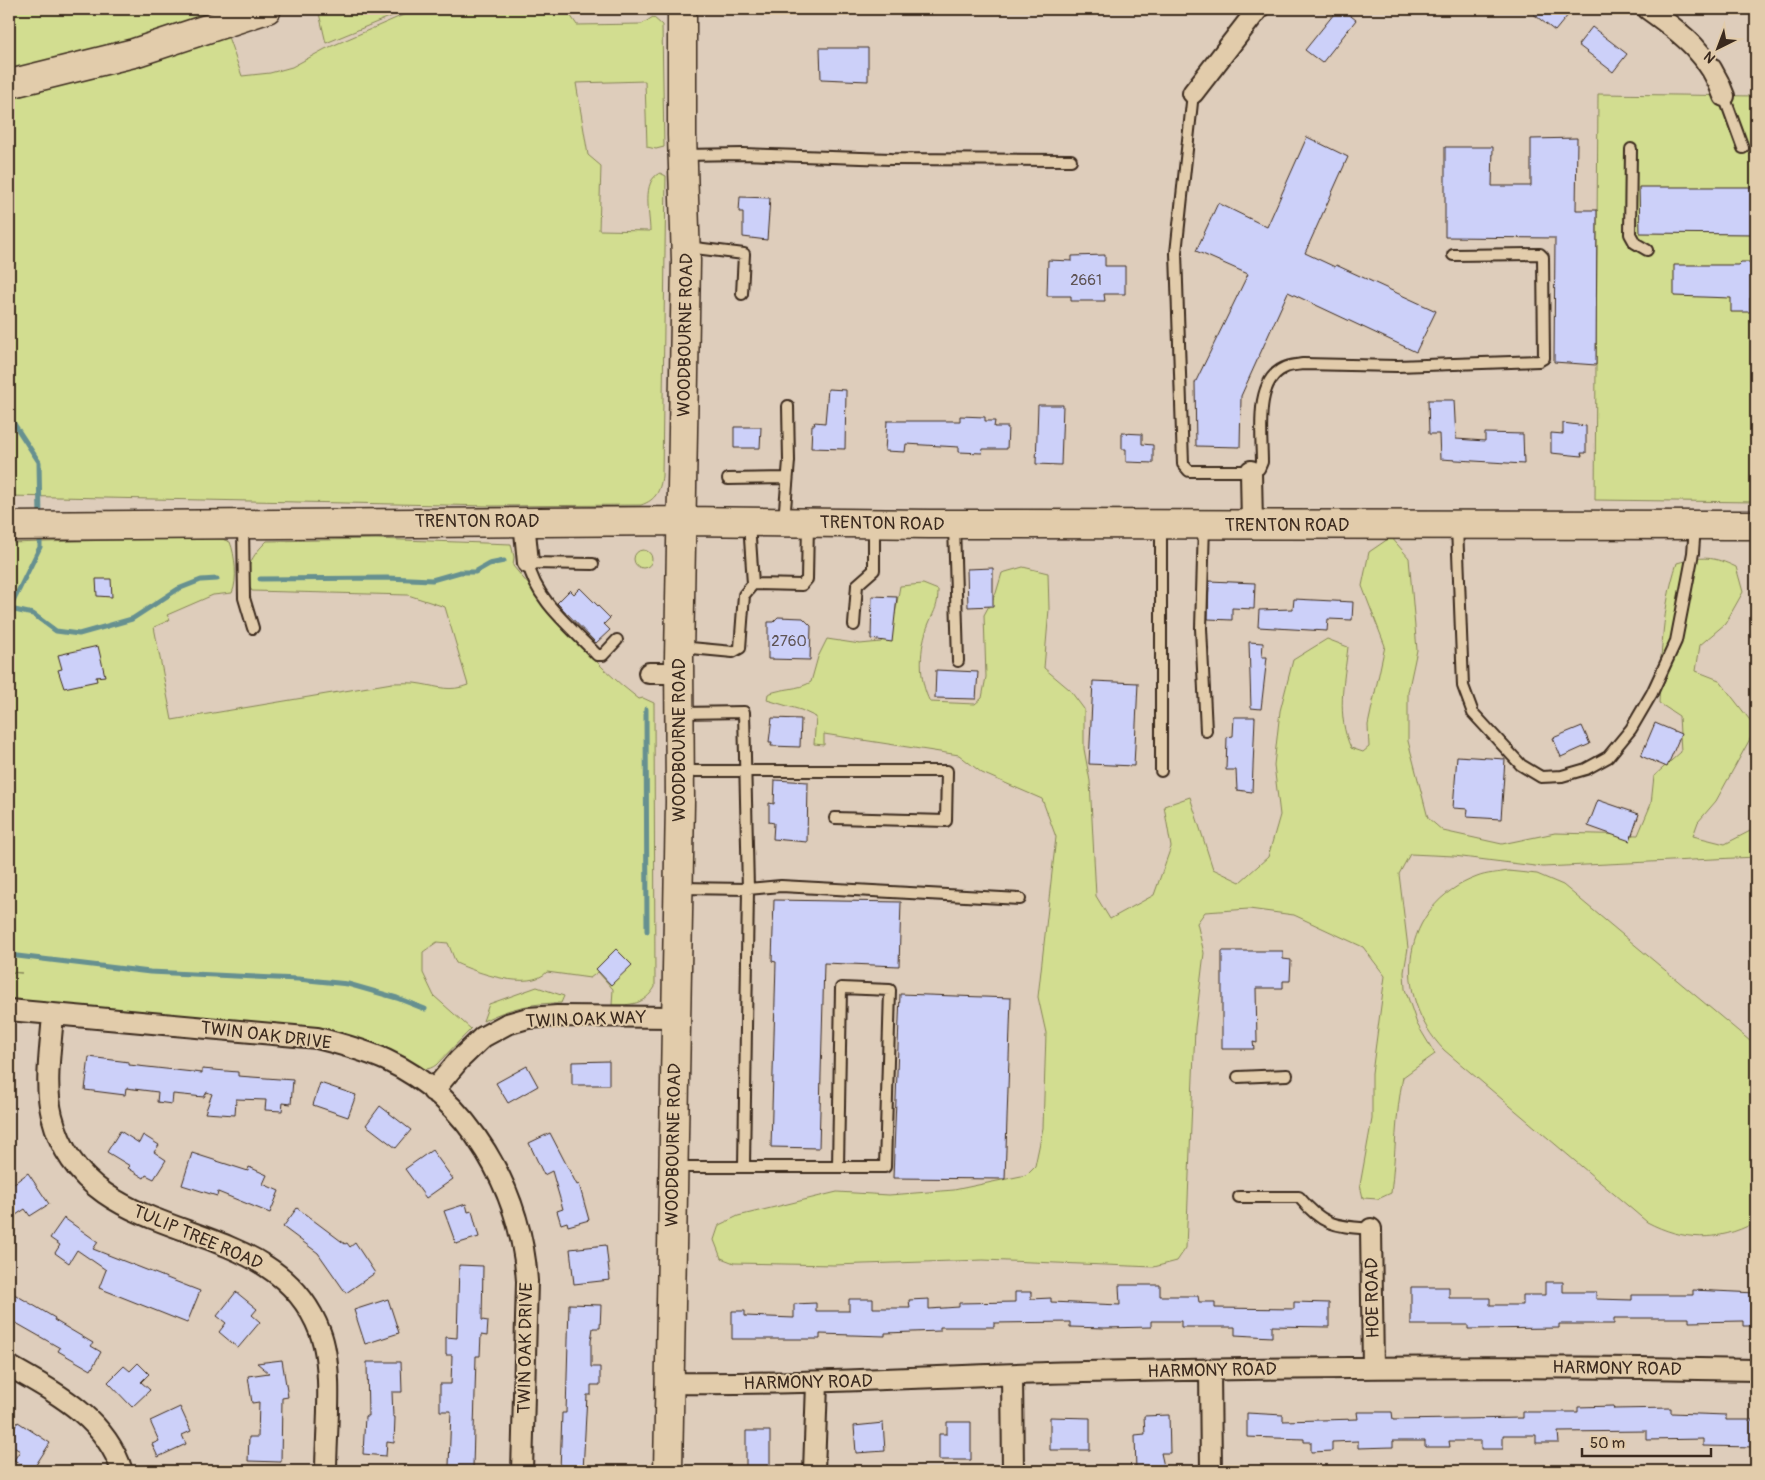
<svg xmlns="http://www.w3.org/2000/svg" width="1765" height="1480" font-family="Pangolin,sans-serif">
  <rect width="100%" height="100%" fill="#decdbb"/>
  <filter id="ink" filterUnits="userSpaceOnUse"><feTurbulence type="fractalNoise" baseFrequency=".02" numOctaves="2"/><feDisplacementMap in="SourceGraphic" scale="10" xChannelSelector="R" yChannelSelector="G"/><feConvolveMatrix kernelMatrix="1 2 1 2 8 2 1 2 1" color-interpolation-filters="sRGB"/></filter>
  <g filter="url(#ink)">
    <path fill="#d2dd90" stroke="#868457" d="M9,9H235L227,34L242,76L270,73L292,67L325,49L417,9H566L577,25L642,24L653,17L662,25L664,147L656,149L647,147L645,81L576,83L588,155L601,166L599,230L650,231C650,214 641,181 660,173L666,176L662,476C660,491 656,500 641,505L491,506L9,496Z
      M318,9H409L326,43Z
      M1598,94L1756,96V502L1595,500Z
      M1391,537L1409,558L1417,650L1408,692V741L1428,818L1443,831L1502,844L1555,833L1638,835L1651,804L1654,776L1681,752L1679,716L1659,703C1661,656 1662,608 1677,563C1702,556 1713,556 1736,567L1743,592L1725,624L1700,645L1696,671L1719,680L1756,728L1716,801L1698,822L1693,836L1725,844L1756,828V857L1543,867L1454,856L1410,854L1399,874L1408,948L1404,972L1405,989L1417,1024L1435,1054L1403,1077C1395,1115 1396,1154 1391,1193L1378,1199L1363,1198L1360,1185L1372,1119V1073L1385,976L1363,947L1294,915L1249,909L1205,912L1197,923L1204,953L1195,1028L1186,1248L1177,1261L1154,1267L983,1260L834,1265L734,1263L721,1258L714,1240L719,1225L738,1216L837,1192L889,1195L954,1190L1026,1175L1035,1166L1043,1128L1046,1033L1038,997L1056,837L1042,799L982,773L959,755L824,734V745L814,744L816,717L801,710L767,700L768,694C782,688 798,690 811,682L818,657L827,639L860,644L881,642L895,614L900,586L923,584L938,590C938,606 935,609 929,623C919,647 918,679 930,702L975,704L982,698L986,677L984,615L996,593L1002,573L1023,567L1048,573L1049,609L1044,668L1069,689L1084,709V749L1090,781L1096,896L1110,919L1154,895L1171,847L1164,806L1190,797L1213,869L1240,882L1268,857L1280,815L1274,765L1280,711L1293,660L1327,639L1348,647C1344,682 1336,715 1351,748L1363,752L1369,747L1368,725L1385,646L1362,586L1369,552Z
      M182,538L222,539L230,542C235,554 238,581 232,593L213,595L167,615L170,620L154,627L172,720L392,683C401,683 412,682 421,684C439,687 450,692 468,685L445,607L408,595L252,591C240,573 253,554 267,541L376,539L511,544L514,557L513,566C552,612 590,662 639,699L643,698L654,703L655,987C644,1005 631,1005 612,1005L613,989L598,972L590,978L547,972C529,991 477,973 456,963L448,943L437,942L423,952V973L434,996L471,1029L436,1065C421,1076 410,1062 396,1054C389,1050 381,1048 373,1045L9,1001V972L22,973L9,972V543Z
      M634 559a9 9 0 1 1 18 0a9 9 0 1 1-18 0Z
      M1508,871L1537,874L1563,885L1756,1046V1221L1754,1223C1718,1242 1683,1241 1647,1222L1444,1050C1391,995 1400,905 1477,877C1487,873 1498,873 1508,871Z
      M537,987L564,996L561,1003C532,1003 509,1008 483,1021L489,1004Z"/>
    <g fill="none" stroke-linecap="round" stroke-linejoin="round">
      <path stroke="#669090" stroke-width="5" d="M9,416L39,462L40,518
        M260,579L387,578L432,580L460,572H475L489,564L504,561
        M10,609L33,614L56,631L79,634L132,619L178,589L201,580L217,579
        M9,610L40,547V534
        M646,709L647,931
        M9,955L150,972L298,979L348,984L397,998L425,1009"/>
    </g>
    <path fill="#ccd0f9" stroke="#3b2a1e" d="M1338,9H1342L1356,20L1322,63L1305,50Z
      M1527,9H1573L1555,31Z
      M1592,27L1627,54L1613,72L1578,45Z
      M820,48H868V81L821,79Z
      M1307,137L1348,157L1305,253L1335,267L1336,265L1436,311L1416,352L1288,292L1241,396L1240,447L1196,446L1195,383L1248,274L1196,251L1218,203L1267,227Z
      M1577,138L1576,210H1597L1596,365L1554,362L1555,238L1445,237V147H1493L1492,186H1531V139Z
      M1639,187H1756V234L1640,233Z
      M740,197L770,198L767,240L743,237V212H739Z
      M1105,255V266H1125V294H1104L1105,301H1071V296H1047L1048,260L1072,261V256Z
      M1741,262H1756V298H1750V312H1731V298L1674,296V265H1738Z
      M828,389L846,390L845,449L811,448L812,425H815L814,422L825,423Z
      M1428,400H1454L1456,439L1485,441V433L1523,434L1524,464L1440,459L1439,434H1429Z
      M1038,405H1063L1061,465L1036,464Z
      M960,416L985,417V421H995L994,427H1008L1007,449H983L982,453L959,452V447L906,444L905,452L885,451L887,421H960Z
      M1563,423L1586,426V453H1581L1582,456L1551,453V433L1563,434Z
      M734,427H761L760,448H734Z
      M1122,433L1142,434V444L1153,445V463L1126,462V449H1122Z
      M993,568V606L968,607L967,569Z
      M96,579H111L112,597L97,596Z
      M1209,581L1255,583L1254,609L1232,608V620L1208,619Z
      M580,588L610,618L604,624L610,630L596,643L557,603L570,590L574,594Z
      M872,596L897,597L892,642L871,639Z
      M1294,599L1353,602L1352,620L1328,619L1327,631L1258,627L1259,610L1293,609Z
      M778,617L803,618L811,626L810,660L768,659V622H773Z
      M1249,642L1263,643L1262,657H1267L1261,709L1251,708Z
      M98,646L105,676L96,677L97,681L64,688L58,670L62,669L58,655Z
      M936,670L978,672L976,699L935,698Z
      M1093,681L1138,683L1134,766L1089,764Z
      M1234,717H1255L1252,792L1237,790L1236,770H1226L1227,737L1233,736Z
      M772,718L801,719L800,747L771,746L772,742H769Z
      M1655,723L1681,734L1667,767L1641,756Z
      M1582,726L1590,744L1561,757L1553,738Z
      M1457,756L1505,759L1501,819L1467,817L1468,809L1453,808Z
      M775,780L808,782L807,842L773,839L774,823L769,822V803L774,804Z
      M1598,800L1639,814L1630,841L1588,826Z
      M774,900L901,902L899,966L824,963L819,1148L771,1147L776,962L772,961Z
      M616,949L632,965L611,985L596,969Z
      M1222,951H1283V959L1291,960L1290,981H1283V988H1256L1257,1043L1253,1042L1254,1049H1222Z
      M900,994L1011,998L1005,1179L893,1178Z
      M89,1057L129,1062V1065L202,1073V1069L238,1072V1076L293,1080L291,1104L283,1103L282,1111L265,1110L266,1100L236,1099L235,1115L205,1113L212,1094L207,1092L204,1097L173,1094L172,1104L157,1102L158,1092L126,1088L125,1095L85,1090Z
      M609,1061V1085H572V1062Z
      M527,1066L538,1086L508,1103L496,1083Z
      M320,1083L356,1095L348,1117L313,1105Z
      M380,1106L411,1130L396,1148L366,1125Z
      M120,1131L139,1143L143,1135L159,1145L154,1152L166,1160L154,1179L146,1175L144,1178L128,1168L130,1166L107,1152Z
      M550,1133L577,1185L579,1184L589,1220L568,1226L567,1222L561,1224L557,1211L563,1209L552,1171L544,1175L529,1143Z
      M432,1150L453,1179L426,1198L405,1169Z
      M192,1153L248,1171L249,1167L267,1175L263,1184L279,1191L270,1213L218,1192L217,1196L182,1185Z
      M28,1173L49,1204L30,1216L25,1209L16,1215L9,1204V1187Z
      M466,1204L468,1212L472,1211L479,1237L456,1244L444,1211Z
      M297,1208L345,1244L347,1243L350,1247L355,1243L375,1273L346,1293L318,1253L283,1227Z
      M64,1218L98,1242L93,1249L200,1291L187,1323L99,1288L106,1270L77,1250L69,1263L55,1253L60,1245L50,1238Z
      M606,1245L610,1280L574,1284L570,1249Z
      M459,1265L483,1266L482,1320L488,1321L487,1336L481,1335L480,1356H476L473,1467L449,1466L451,1411H440V1384H451L452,1355H446V1337L457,1338Z
      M1545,1282H1563V1292H1596V1299L1632,1300V1295H1693V1290L1756,1293V1326H1743V1321L1689,1322V1318H1614V1324H1559V1328L1468,1329V1325H1411V1287H1449V1298H1490V1305H1523V1295H1545Z
      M1119,1285H1160V1296H1198L1199,1302H1215V1308L1294,1309V1302L1329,1303V1327L1272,1326V1337L1235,1335V1327H1181V1321H1151V1327L1105,1328L1070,1327V1322L994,1323V1327H940V1331L885,1333V1336L820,1334V1339H732V1311H745V1316L794,1318V1304L816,1303V1311H849V1299H873V1308H910L909,1300L929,1299V1309L959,1307V1303L1015,1302V1292H1031V1299L1051,1298V1302L1120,1305Z
      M9,1291L55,1318L54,1320L93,1343L91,1346L101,1352L91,1370L58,1351L60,1348L9,1319Z
      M236,1292L257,1309L252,1315L260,1322L238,1348L219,1332L226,1323L217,1316Z
      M388,1299L399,1333L365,1344L354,1310Z
      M569,1304L601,1305L600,1328H593L591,1341V1367H600V1385H591V1395H587L583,1471H560L562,1413H566Z
      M282,1360L288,1397L282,1398L281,1462L248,1461L249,1437H258L259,1402L252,1403L248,1376L269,1373L257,1363Z
      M367,1362H401L402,1392H392L393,1417H395L394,1443L387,1442L386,1456L363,1454L365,1416H368Z
      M138,1363L149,1374L141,1382L150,1390L132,1407L108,1382L124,1366L130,1371Z
      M1613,1406L1614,1409L1671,1408V1413L1726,1415V1420H1756V1447L1703,1446V1439L1647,1440V1431L1558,1432L1559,1443H1536V1435H1503V1449H1481V1441H1449L1450,1447H1425V1441H1393V1447L1358,1448V1441L1332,1442V1451L1311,1452V1442H1304V1439L1247,1437V1413L1283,1415V1421L1358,1419L1357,1412H1392L1393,1420L1523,1418V1412H1578V1407Z
      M180,1407L191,1431L182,1435L186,1444L158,1457L152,1444L159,1441L150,1421Z
      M1169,1415L1170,1453H1161L1165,1471H1136L1135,1435L1145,1434L1144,1416Z
      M1050,1417L1090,1418V1450H1050Z
      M18,1422L50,1443L32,1471L14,1460L20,1451L9,1444V1436Z
      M947,1422H971V1460H939V1434H947Z
      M883,1423L885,1451L856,1453L854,1426Z
      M746,1431H770V1467H746Z"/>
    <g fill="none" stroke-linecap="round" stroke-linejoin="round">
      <g stroke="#3b2a1e" stroke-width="14">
        <path id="service" d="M1193,93L1176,253L1183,464L1189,471H1251L1259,469L1262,462C1262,435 1254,381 1284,368C1289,365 1297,365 1303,364L1397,366L1539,361L1544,358L1543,257L1540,254L1453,255
          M1724,96L1743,148
          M1631,149L1630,234L1635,243L1647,250
          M683,155L743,154L891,159L1071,160
          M687,247L744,254L742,294
          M728,479L787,478
          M784,521L789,461L788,406
          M749,523L753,584
          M243,525L244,598L253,628
          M954,525L958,661
          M1161,525V771
          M1204,525L1201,628L1206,731
          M1457,526L1463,686L1473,713L1521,765L1541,777L1562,776L1586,769L1608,757L1631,729L1652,693L1676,641L1693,553L1695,526
          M593,564L528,563C536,601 571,627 597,655H603L617,640
          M753,584L802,585L807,579L808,523
          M854,625L857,585L874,570V524
          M680,647L733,652L740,648L744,595L753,584
          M681,713L744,712L748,889L781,886L1020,899
          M681,771H947L946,821L835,818
          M679,888L748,889L744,1167
          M1238,1077L1287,1075
          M673,1167C744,1167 815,1167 885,1167L890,990L841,988L838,1167
          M1239,1197H1299C1323,1226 1335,1226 1371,1229"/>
      </g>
      <g stroke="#3b2a1e" stroke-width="24">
        <path id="minor" d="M1648,9C1683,34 1710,55 1724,96
          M1193,93L1258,9
          M1251,471L1252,525
          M524,521L528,563
          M649,673H679
          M9,1010L317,1038C341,1044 364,1050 386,1060C470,1099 521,1191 527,1281L522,1471
          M53,1014C51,1047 44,1084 52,1116C87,1257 272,1204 320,1332C334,1368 326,1431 326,1471
          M433,1091L459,1060L483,1037L507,1024L528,1018L557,1016L676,1017
          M1371,1229L1373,1367
          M9,1366C54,1392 105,1417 122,1471
          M1210,1370L1211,1471
          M1012,1375L1013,1471
          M669,1383C808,1385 946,1375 1084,1372C1308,1367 1532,1365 1756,1370
          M814,1471L817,1383"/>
      </g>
      <g stroke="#3b2a1e" stroke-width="31">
        <path id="secondary" d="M9,84L134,53L267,9
          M9,526L682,521L929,524L1756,525
          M668,1471L680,802L679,658L686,261L682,135V9"/>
      </g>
      <use href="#service" stroke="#e2ccab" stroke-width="10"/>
      <use href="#minor" stroke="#e2ccab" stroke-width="20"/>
      <use href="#secondary" stroke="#e2ccab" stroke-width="28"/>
    </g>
  </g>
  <g text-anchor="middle" stroke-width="4" stroke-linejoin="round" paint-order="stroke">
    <g font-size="15" fill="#5f5455">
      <text x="1086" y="285">2661</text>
      <text x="789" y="646">2760</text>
    </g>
    <g font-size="18" fill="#3b2a1e" stroke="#e2ccab">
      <text transform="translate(685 335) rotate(-89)" y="6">WOODBOURNE ROAD</text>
      <text x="477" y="527">TRENTON ROAD</text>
      <text transform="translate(882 523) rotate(1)" y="6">TRENTON ROAD</text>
      <text x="1287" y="531">TRENTON ROAD</text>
      <text transform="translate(679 740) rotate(-90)" y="6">WOODBOURNE ROAD</text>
      <text transform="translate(586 1019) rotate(-2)" y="6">TWIN OAK WAY</text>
      <text transform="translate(266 1035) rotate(7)" y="6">TWIN OAK DRIVE</text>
      <text transform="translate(673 1145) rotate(-89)" y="6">WOODBOURNE ROAD</text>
      <text transform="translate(198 1237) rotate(23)" y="6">TULIP TREE ROAD</text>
      <text transform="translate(1372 1298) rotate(-91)" y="6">HOE ROAD</text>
      <text transform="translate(525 1348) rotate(-89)" y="6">TWIN OAK DRIVE</text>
      <text transform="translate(1617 1368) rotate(1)" y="6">HARMONY ROAD</text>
      <text transform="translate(1212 1370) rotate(-1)" y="6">HARMONY ROAD</text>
      <text transform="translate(808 1382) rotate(-1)" y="6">HARMONY ROAD</text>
    </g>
  </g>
  <rect width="1765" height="1480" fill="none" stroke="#e2ccab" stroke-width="30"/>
  <rect x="15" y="15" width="1735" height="1450" fill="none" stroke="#3b2a1e" stroke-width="2" filter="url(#ink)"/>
  <g transform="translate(1718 48) rotate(222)" stroke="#e2ccab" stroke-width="4" paint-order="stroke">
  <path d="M0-4L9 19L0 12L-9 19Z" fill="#3b2a1e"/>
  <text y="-8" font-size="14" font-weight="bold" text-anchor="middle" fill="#3b2a1e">N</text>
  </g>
  <path d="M1582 1448v8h129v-8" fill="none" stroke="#3b2a1e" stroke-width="2.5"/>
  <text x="1590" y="1448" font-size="15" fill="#3b2a1e" stroke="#e2ccab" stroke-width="4" paint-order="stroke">50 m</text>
</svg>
